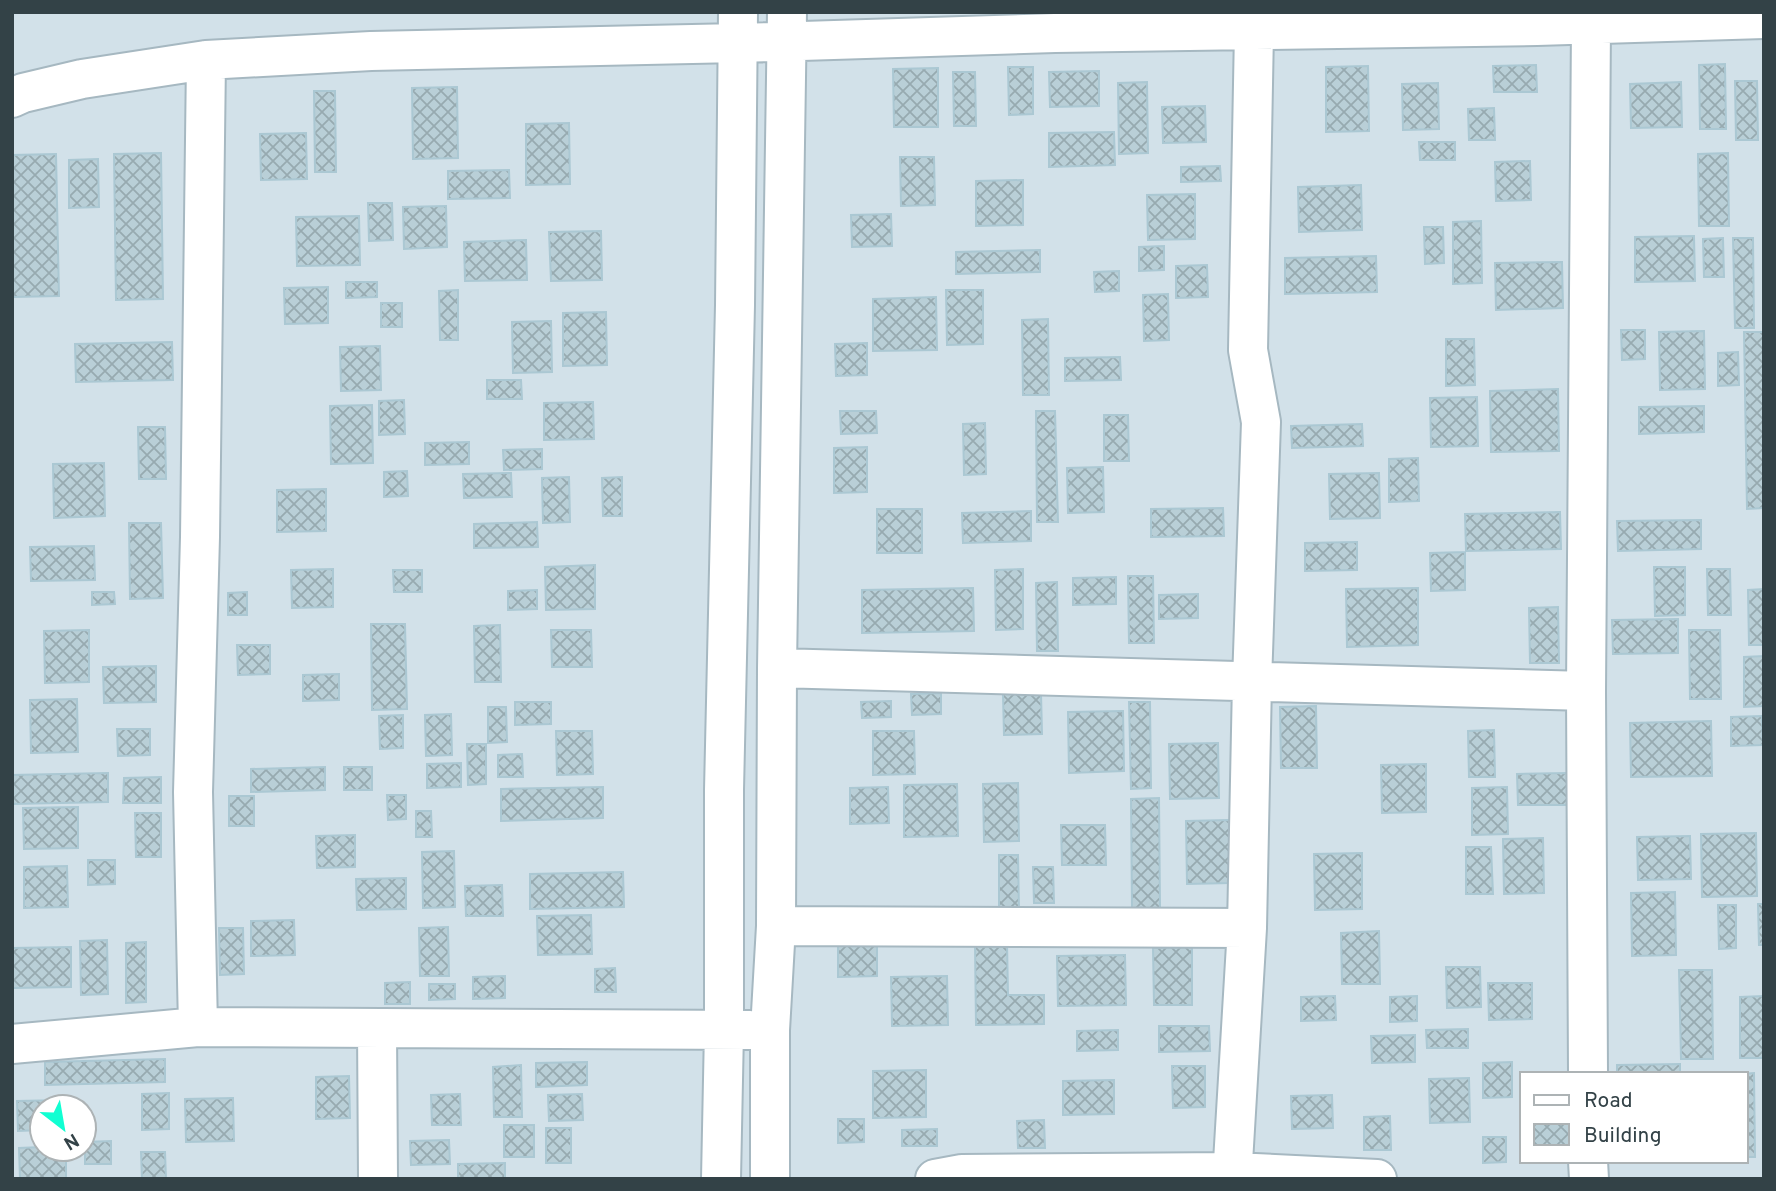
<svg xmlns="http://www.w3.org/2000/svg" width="1776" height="1191" font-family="Overpass,sans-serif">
  <defs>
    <pattern id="building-cross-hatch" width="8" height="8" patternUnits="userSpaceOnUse" patternTransform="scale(1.75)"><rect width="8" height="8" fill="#b9cfd7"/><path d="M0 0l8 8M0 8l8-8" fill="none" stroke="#97aab0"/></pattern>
  </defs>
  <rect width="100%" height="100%" fill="#e4eef4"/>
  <path fill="#d2e1e9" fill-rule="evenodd" d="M12,12H1764V1179H12ZM1522,1074H1746V1161H1522ZM42,1107H84V1149H42Z"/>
  <path fill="url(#building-cross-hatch)" stroke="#abc8d3" stroke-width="2" d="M1725,64L1726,129H1700L1699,65Z
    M1536,65L1537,92H1494L1493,66Z
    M1368,66L1369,131L1326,132V67Z
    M1008,67H1033V114L1009,115Z
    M938,68V127H894L893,69Z
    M1099,71V106L1050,107L1049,72Z
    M953,72H975L976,126H954Z
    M1735,81H1757L1758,140H1736Z
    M1147,82L1148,153L1119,154L1118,83Z
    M1681,82L1682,127L1631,128L1630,84Z
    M1438,83L1439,129L1403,130L1402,84Z
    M457,87L458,158L413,159L412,88Z
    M314,91H335L336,172H315Z
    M1205,106L1206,142L1163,143L1162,107Z
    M1494,108L1495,140H1469L1468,109Z
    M569,123L570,184L526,185V124Z
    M1114,132L1115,165L1049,167V133Z
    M306,133L307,179L261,180L260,134Z
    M1419,142H1455V160H1420Z
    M161,153L163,299L116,300L114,154Z
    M1728,153L1729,226H1699L1698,154Z
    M56,154L59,296L13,297L12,155Z
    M900,157H934L935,205L901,206Z
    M98,159L99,207L69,208V160Z
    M1530,161L1531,200L1496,201L1495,162Z
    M1220,166L1221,181L1181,182V167Z
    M509,170L510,198L448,199V171Z
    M1023,180V225L976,226V181Z
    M1361,185L1362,230L1299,232L1298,187Z
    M1195,194V239L1148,240L1147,195Z
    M368,203H392L393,240L369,241Z
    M446,206L447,247L404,249L403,207Z
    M891,214L892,246L852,247L851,215Z
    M359,216L360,265L297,266L296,217Z
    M1481,221L1482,283L1453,284V222Z
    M1424,227H1443L1444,263L1425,264Z
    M601,231L602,280L551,281L549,232Z
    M1694,236L1695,281L1635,282V237Z
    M1723,238L1724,277H1704L1703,239Z
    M1733,238H1753L1754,328H1735Z
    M526,240L527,280L465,281L464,242Z
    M1164,246V270L1139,271V247Z
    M1040,250V272L956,274V252Z
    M1376,256L1377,292L1285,294V258Z
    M1562,262L1563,308L1496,310L1495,263Z
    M1207,265L1208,297L1176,298V266Z
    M1119,271V291L1095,292L1094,272Z
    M346,282H377V297L346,298Z
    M328,287V323L285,324L284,288Z
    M458,290V340H440L439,291Z
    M946,290H983V344L947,345Z
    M1168,294L1169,340L1144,341L1143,295Z
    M936,297L937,350L873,351V299Z
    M381,303H402V327H381Z
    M606,312L607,365L563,366V313Z
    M1048,319L1049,395H1023L1022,320Z
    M551,321L552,372L513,373L512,322Z
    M1621,330H1645V359L1622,360Z
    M1704,331L1705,389L1660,390L1659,332Z
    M1744,332H1764V508L1747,509Z
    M1446,339H1474L1475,385L1446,386Z
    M172,342L173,380L76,382L75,344Z
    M867,343V375L836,376L835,344Z
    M380,346L381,390L341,391L340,347Z
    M1738,352L1739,385L1718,386V353Z
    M1120,357L1121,380L1065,381V358Z
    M487,380H521L522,399H487Z
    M1558,389L1559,451L1491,452L1490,391Z
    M1477,397L1478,446L1431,447L1430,398Z
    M404,400L405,434L379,435V401Z
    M593,402L594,439L544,440V403Z
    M372,405L373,463L331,464L330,406Z
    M1704,406V432L1639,434V407Z
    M840,411H876L877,433L841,434Z
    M1036,411H1055L1058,522H1037Z
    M1104,415H1128L1129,461H1104Z
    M985,423L986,474L964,475L963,424Z
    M1362,424L1363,446L1292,448L1291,426Z
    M138,427H165L166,479H139Z
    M469,442V464L425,465V443Z
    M867,447V492L834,493V448Z
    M542,449V469L504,470L503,450Z
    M1418,458L1419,501L1389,502V459Z
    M104,463L105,516L54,518L53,464Z
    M1103,467L1104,512L1068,513L1067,468Z
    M407,471L408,496L384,497V472Z
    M511,473L512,497L464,498L463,474Z
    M1379,473L1380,518L1330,519L1329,474Z
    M569,477L570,522L543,523L542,478Z
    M622,477V516H603L602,478Z
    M326,489V531L277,532V490Z
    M1223,508L1224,536L1151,537V509Z
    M877,509H922V553H877Z
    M1031,511V541L963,543L962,513Z
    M1560,512L1561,549L1466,551L1465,514Z
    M1701,520V549L1618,551L1617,521Z
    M537,522L538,547L474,548V524Z
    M129,523H161L163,598L130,599Z
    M1357,542V570L1305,571V543Z
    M94,546L95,580L31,581L30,547Z
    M1465,552V590L1431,591L1430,553Z
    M595,565V609L546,610L545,567Z
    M1654,567H1685V615L1655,616Z
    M333,569V607L292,608L291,570Z
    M1023,569V629L996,630L995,570Z
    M1707,569H1730L1731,615H1708Z
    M393,570H422V592H394Z
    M1128,576H1153L1154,643H1129Z
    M1116,577V604L1073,605V578Z
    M1057,582L1058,651H1037L1036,583Z
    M973,588L974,631L862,633V590Z
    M1418,588V645L1347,647L1346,589Z
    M1764,589V645H1749L1748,590Z
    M537,590V609L508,610V591Z
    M92,592H114L115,604L92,605Z
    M247,592V615H228V593Z
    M1198,594V618L1159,619V595Z
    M1558,607L1559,663H1530L1529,608Z
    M1678,619V653L1613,654L1612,620Z
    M371,624H405L407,709L372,710Z
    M500,625L501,682H475L474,626Z
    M89,630V682L45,683L44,631Z
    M551,630H591L592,667H552Z
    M1689,630H1720L1721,699H1690Z
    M237,645H270V674L238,675Z
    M1764,656V706L1744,707V657Z
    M156,666V702L104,703L103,667Z
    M339,674V700L303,701V675Z
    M941,693V714L912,715L911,694Z
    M1041,693L1042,734L1004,735L1003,694Z
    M77,699L78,752L31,753L30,700Z
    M891,701V717L862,718L861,702Z
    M515,702H551V724L515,725Z
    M1129,702H1150L1151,788L1131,789Z
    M1316,706L1317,768H1281L1280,707Z
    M488,707H506L507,742L488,743Z
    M1123,711L1124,771L1069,773L1068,712Z
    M451,714L452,755L426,756L425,715Z
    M403,715V748L380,749L379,716Z
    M1762,716L1763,745L1731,746V717Z
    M1711,721L1712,776L1631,777L1630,723Z
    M117,729H150V755L118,756Z
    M1494,730L1495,777H1469L1468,731Z
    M556,731H592L593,774L557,775Z
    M873,731H914L915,774L873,775Z
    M1218,743L1219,798L1170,799L1169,744Z
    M467,744H486V784L468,785Z
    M522,754L523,777H498V755Z
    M461,763V787L427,788V764Z
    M1426,764V812L1382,813L1381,765Z
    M325,767V790L251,792V769Z
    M344,767H372V790H344Z
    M108,773V802L12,804V775Z
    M1568,773V805H1518L1517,774Z
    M161,777V803H123L124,778Z
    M1018,783L1019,841L984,842L983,784Z
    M957,784L958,836L904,837V785Z
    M603,787V818L501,821V789Z
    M888,787L889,823L850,824V788Z
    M1507,787L1508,834L1472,835V788Z
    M387,795H406V819L388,820Z
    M229,796H254V826H229Z
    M1159,798L1160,909H1132L1131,799Z
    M78,807V848L24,849L23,808Z
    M416,811H431L432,837H416Z
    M135,813H161V857H136Z
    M1229,820L1230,883L1187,884L1186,821Z
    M1061,825H1105L1106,865H1062Z
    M1756,833L1757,896L1702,897L1701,834Z
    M355,835V867L317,868L316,836Z
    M1690,836L1691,879L1638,880L1637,837Z
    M1543,838L1544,893L1504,894L1503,839Z
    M1466,847H1491L1493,894H1466Z
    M454,851L455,907L423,908L422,852Z
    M1362,853V909L1315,910L1314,854Z
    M999,855H1018L1019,910L999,911Z
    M88,860H115V884L88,885Z
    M67,866L68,907L24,908V867Z
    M1033,867H1053L1054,903H1034Z
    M623,872L624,907L530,909V874Z
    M406,878V909L357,910L356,879Z
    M502,885L503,916H466L465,886Z
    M1675,892L1676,955L1632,956L1631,893Z
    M1758,904H1764V945H1759Z
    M1718,905H1736V948L1719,949Z
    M591,915L592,954L538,955L537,916Z
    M294,920L295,955L251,956V921Z
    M448,927L449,976H420L419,928Z
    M219,928H243L244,974L220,975Z
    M1379,931L1380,984H1342L1341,933Z
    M107,940L108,994L81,995L80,941Z
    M146,942V1002L126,1003V943Z
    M1007,942L1008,995H1044V1024L976,1025L975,943Z
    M877,945V976L838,977V946Z
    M71,947V987L13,988L12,948Z
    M1192,947V1005H1154L1153,948Z
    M1125,955L1126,1005L1058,1006L1057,956Z
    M1446,967H1480L1481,1007L1447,1008Z
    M615,968L616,992H595V969Z
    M1679,970H1712L1713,1059H1681Z
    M505,976V998L473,999V977Z
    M947,976L948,1025L892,1026L891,977Z
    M410,982V1004H385V983Z
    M1488,983H1532V1019L1489,1020Z
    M429,984H455V999L429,1000Z
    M1335,996L1336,1020L1301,1021V997Z
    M1417,996V1021L1390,1022V997Z
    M1764,996V1058H1740V997Z
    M1159,1026H1209L1210,1051L1159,1052Z
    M1468,1029V1048H1427L1426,1030Z
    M1118,1030V1050L1077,1051V1031Z
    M1415,1035V1062L1372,1063L1371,1036Z
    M165,1059V1082L45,1085V1062Z
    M587,1062V1085L536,1087V1063Z
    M1512,1062V1097L1483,1098V1063Z
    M1680,1064V1074H1617V1065Z
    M521,1065L522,1117H494L493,1067Z
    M1172,1066H1205V1107L1173,1108Z
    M926,1070V1117L873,1118V1071Z
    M1754,1073L1755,1157H1746V1074H1740Z
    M349,1076L350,1118L316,1119V1077Z
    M1469,1078L1470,1122L1430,1123L1429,1079Z
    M1114,1080V1114L1063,1115V1081Z
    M169,1093V1129L142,1130V1094Z
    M460,1094L461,1125H432L431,1095Z
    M582,1094L583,1120L549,1121L548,1095Z
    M1332,1095L1333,1128L1292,1129L1291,1096Z
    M233,1098L234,1141L186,1142L185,1099Z
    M66,1100L67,1107H42V1130L18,1131L17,1101Z
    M1390,1116L1391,1150H1364V1117Z
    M838,1119H864V1142L838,1143Z
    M1044,1120L1045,1148H1018L1017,1121Z
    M504,1125H534V1157H504Z
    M546,1128H571V1163H546Z
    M937,1129V1146H902V1130Z
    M1483,1137H1506V1162L1483,1163Z
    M449,1140L450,1164L411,1165L410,1141Z
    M111,1141V1164H85V1142Z
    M42,1147V1149H66V1179H20L19,1148Z
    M141,1152H165L166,1179H142Z
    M505,1163V1179H458V1164Z"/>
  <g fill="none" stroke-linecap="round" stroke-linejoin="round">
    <g stroke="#a6b8c1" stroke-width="42">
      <path id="minor" d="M12,98L23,93L82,79L206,60L371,51L738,43L1055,33L1537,26L1764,19
        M777,668L1586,691
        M776,926L1247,928
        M198,1027L193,792L200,537L206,60
        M377,1028L378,1179
        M12,1044L198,1027L750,1030
        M1588,1074L1586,691L1591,25
        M1588,1161L1589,1179
        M721,1179L724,1030V790L735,305L738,12
        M770,1179V1030L776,926L777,668L787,12
        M935,1179L962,1174L1233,1172L1377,1179
        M1232,1179L1247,928L1252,682L1261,422L1248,350L1254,31"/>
    </g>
    <use href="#minor" stroke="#fff" stroke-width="38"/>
  </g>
  <rect width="1776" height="1191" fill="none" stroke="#334247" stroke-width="28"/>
  <rect x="1520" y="1072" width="228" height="91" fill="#ffffff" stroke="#adb3b5" stroke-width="2"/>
  <rect x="1534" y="1095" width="35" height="10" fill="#ffffff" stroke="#adb3b5" stroke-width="2"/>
  <text x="1584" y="1107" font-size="21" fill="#334247">Road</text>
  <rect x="1534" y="1124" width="35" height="21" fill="url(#building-cross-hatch)" stroke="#adb3b5" stroke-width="2"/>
  <text x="1584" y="1142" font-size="21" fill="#334247">Building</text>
  <g transform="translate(63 1128) rotate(149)"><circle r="33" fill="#ffffff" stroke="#adb3b5" stroke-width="2"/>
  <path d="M0-5L12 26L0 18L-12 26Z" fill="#11ffd2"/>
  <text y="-10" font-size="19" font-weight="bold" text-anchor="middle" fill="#334247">N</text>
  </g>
</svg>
